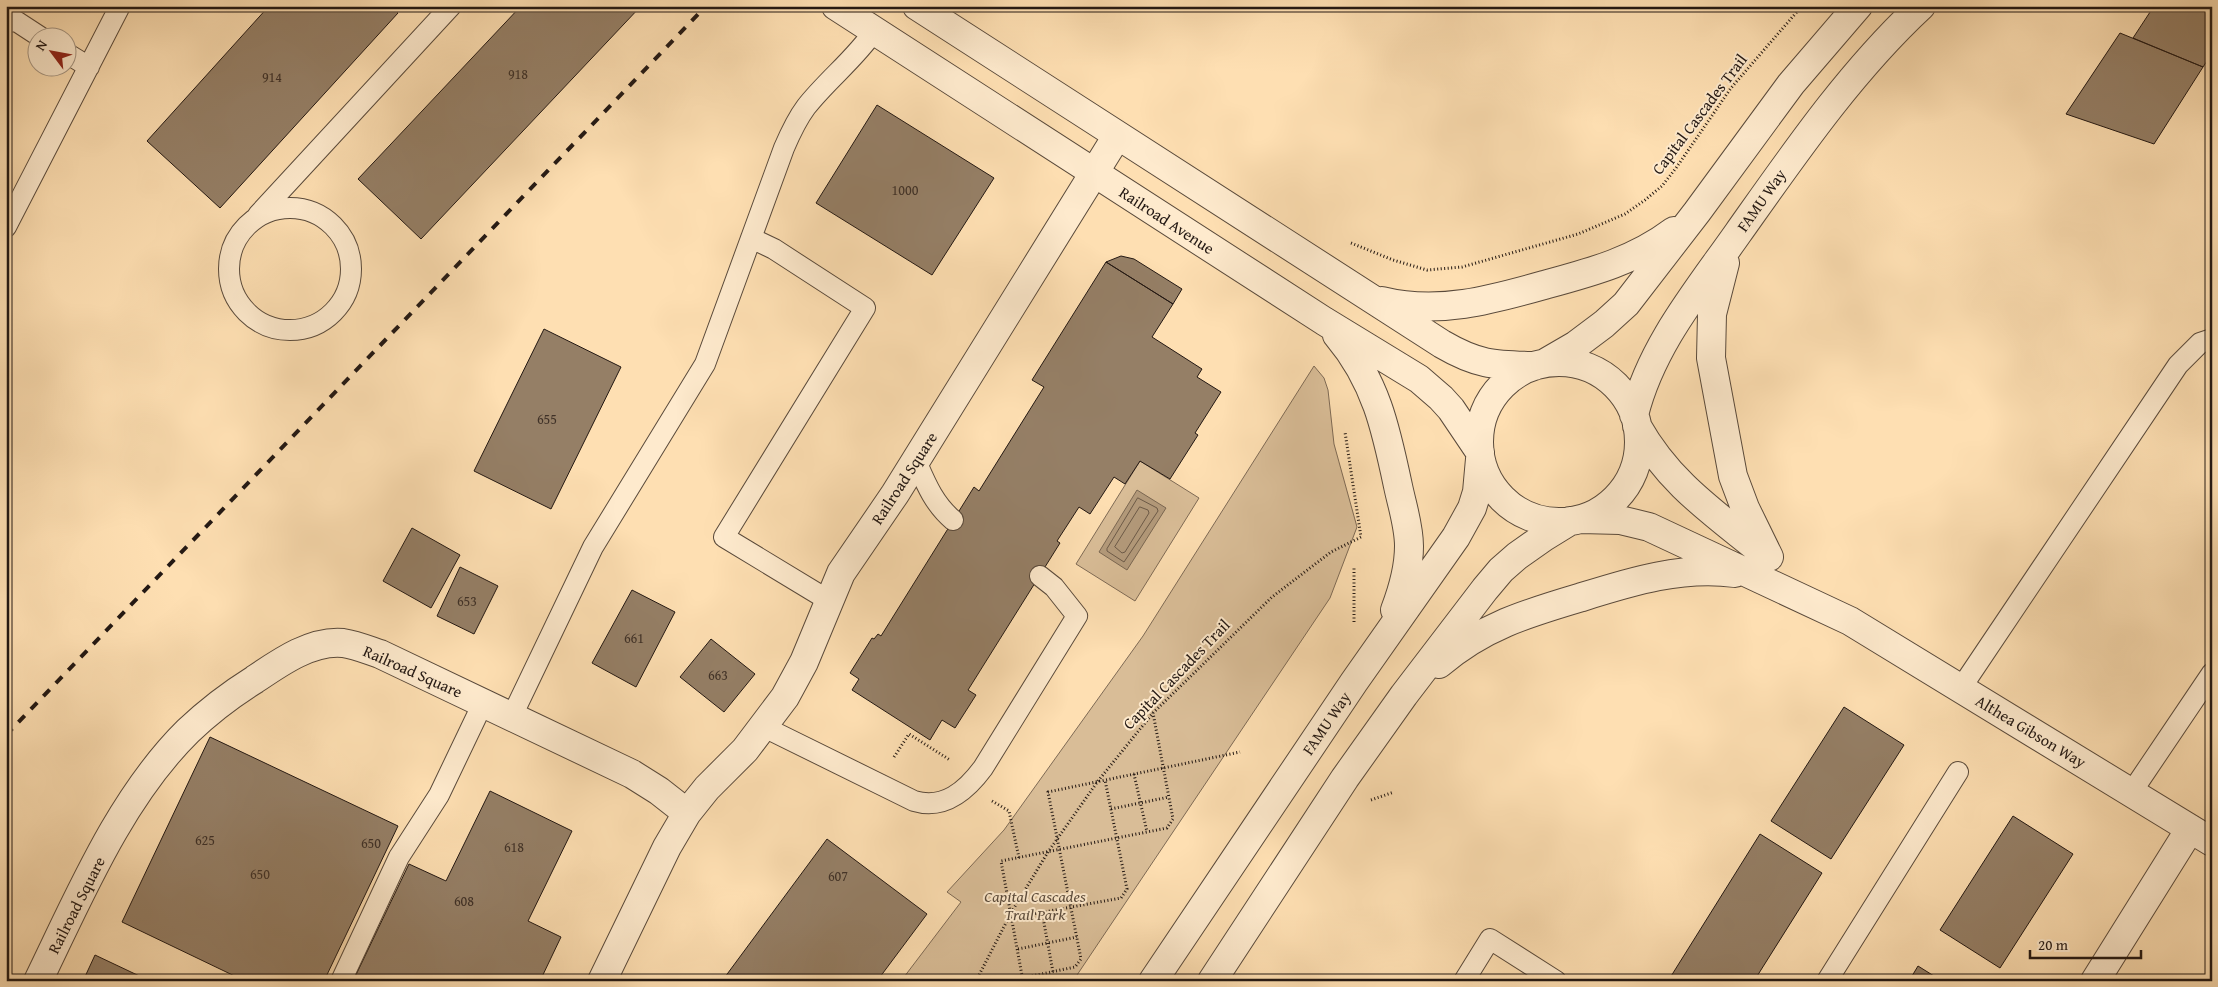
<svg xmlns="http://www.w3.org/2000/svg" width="2218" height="987" font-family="'Gentium Book Plus',serif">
  <rect width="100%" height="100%" fill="#fedfb2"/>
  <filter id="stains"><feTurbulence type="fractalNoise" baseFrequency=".004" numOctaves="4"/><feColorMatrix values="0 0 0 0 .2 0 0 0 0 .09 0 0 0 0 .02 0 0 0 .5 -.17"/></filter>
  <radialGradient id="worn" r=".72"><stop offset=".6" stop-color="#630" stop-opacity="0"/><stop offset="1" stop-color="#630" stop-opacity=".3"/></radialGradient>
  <path fill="#d9bd97" stroke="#7e6a55" d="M1314,366L1324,378L1328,390L1334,444L1357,527L1330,598L1073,981H901L961,902L947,892L1004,830L1143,636Z
    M1140,461L1199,498L1135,601L1076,564Z"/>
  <path fill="#b49b7c" stroke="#7a6752" d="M1137,490L1166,508L1127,570L1099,552Z"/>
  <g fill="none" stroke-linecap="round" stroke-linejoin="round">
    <path stroke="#6c5a48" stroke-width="1" d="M1138,498L1157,508L1158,511L1124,562L1107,551V549Z
      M1140,507L1148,510L1149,513L1125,552L1122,553L1115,547Z"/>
  </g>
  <path fill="#957f66" stroke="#231813" d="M269,6H391L398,13L220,208L147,141Z
    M521,6H641L421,239L358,179Z
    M2154,6H2212V63L2207,61L2203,67L2133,38Z
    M2120,33L2203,67L2154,144L2066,114Z
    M877,105L994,178L932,275L816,203Z
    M1121,256L1134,259L1182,289L1173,304L1106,262Z
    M1106,262L1173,304L1152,337L1202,369L1197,377L1221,392L1195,433L1198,435L1170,479L1140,461L1125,484L1114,477L1090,514L1079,507L1057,541L1060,543L968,690L976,695L955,728L942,720L930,740L852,690L859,679L850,673L872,638L874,639L878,634L881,636L974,487L979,491L1044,387L1032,380Z
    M544,329L621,367L551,509L474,471Z
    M412,528L460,555L431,608L383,581Z
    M460,567L498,586L474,634L437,616Z
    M632,590L675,612L636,687L592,663Z
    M711,639L755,674L724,712L680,677Z
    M1844,707L1904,745L1831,859L1771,821Z
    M210,737L398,826L324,981H245L122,922Z
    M490,791L572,831L528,921L561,937L540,981H358L354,979L409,864L446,881Z
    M2013,816L2073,854L2000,968L1940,930Z
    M1760,834L1822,873L1754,981H1668Z
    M827,839L927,914L877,981H722Z
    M95,955L150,981H83Z
    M1918,966L1942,981H1909Z"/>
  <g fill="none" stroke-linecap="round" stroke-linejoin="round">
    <g stroke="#5a4a3b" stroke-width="22">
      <path id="service" d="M6,22L16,21L42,38
        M68,54L89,67
        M229 269a61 61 0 1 1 122 0a61 61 0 1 1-122 0Z
        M258,215L451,6
        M6,227L120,6
        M751,238L774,249L865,308L724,537L828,600
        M916,461C926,484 934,504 953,520
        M1961,688L2178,365L2200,343L2212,339
        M512,716L593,547L705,364L784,148C790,134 797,119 806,107C827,80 855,59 874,31
        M764,727L914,801C944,810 966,791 983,768L1077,616L1054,587L1040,576
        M2131,793L2212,673
        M341,981L399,857L439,795L483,703
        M1464,981L1490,939L1556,981
        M1827,981L1958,772"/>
    </g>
    <g stroke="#5a4a3b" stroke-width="30">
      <path id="minor" d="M38,981C79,897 120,798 188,731C208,712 230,695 254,680C279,663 311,640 343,643C356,645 368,650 380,654L632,774L659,791L687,813
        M602,981L667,847L687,813L707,788L745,750L785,697L804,662L841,573L895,494L1117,136
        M2095,981L2190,829"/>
    </g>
    <g stroke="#5a4a3b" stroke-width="30">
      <path id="tertiary" d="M836,6L1324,321L1419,379L1441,398L1451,409L1480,452
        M917,6L1442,344C1478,365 1494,365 1534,366
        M1725,263L1712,314L1711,358L1733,476L1745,508L1769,557
        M1382,301C1438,315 1491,300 1544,285C1592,272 1634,261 1674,231
        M1337,335C1376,381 1386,429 1398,486C1402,505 1409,526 1409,546C1409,568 1403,589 1395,610
        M1479 442a80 80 0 1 1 160 0a80 80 0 1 1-160 0Z
        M1545,363L1576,345L1604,324L1626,304L1697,212L1791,84L1858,6
        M1634,415C1651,346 1698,290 1738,233C1794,154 1850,72 1921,6
        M1637,426C1669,483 1713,512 1762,552
        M1581,519L1620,520L1649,527L1850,621L2212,842
        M1439,664C1483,626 1528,613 1582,597C1633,581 1682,566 1735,573
        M1153,981L1354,682L1456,537L1472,508L1477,492L1480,459
        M1212,981L1345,778L1404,695L1485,589L1501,570L1517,556L1544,537L1570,521"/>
    </g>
    <path stroke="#231813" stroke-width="3" stroke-dasharray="1 2.5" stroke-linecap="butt" d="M1351,243L1393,260L1427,270L1462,267L1578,234L1625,214L1645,200L1662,186L1676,168L1731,88L1802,6
      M1354,622V568
      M894,757L909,734L950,760
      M1134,774L1147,832
      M1371,800L1394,792
      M992,801L1009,811L1019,858
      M1111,809L1169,797
      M1042,912L1053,972
      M1011,918L1121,898L1127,889L1105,780
      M1018,949L1077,937
      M976,981L1011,913L1048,852L1098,781L1153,713L1272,597L1331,552L1361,537L1345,432
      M1008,981L1075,967L1081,959L1048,792L1240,752
      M1023,981L1001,861L1167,828L1173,819L1153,713"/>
    <use href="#service" stroke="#feeacd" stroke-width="20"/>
    <use href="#minor" stroke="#feeacd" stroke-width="28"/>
    <use href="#tertiary" stroke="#feeacd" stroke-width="28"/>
    <path stroke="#231813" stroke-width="4" stroke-dasharray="9 9" stroke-linecap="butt" d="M6,735L706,6"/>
  </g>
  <g text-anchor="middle" stroke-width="4" stroke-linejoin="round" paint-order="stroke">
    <g font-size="14" fill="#403228">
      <text x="518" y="79">918</text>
      <text x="272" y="82">914</text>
      <text x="905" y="195">1000</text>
      <text x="547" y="424">655</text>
      <text x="467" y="606">653</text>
      <text x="634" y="643">661</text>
      <text x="718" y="680">663</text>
      <text x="205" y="845">625</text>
      <text x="371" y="848">650</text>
      <text x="514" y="852">618</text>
      <text x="260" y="879">650</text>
      <text x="838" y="881">607</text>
      <text x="464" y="906">608</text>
    </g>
    <g font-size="16" fill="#231813" stroke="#feeacd">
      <text transform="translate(1699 114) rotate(-53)" y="6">Capital Cascades Trail</text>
      <text transform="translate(1761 200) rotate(-55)" y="6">FAMU Way</text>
      <text transform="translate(1167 220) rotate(33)" y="6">Railroad Avenue</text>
      <text transform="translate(904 478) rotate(-57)" y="6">Railroad Square</text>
      <text transform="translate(413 671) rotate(24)" y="6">Railroad Square</text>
      <text transform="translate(1176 674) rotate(-46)" y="6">Capital Cascades Trail</text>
      <text transform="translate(1326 723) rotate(-56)" y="6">FAMU Way</text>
      <text transform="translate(2031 731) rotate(31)" y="6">Althea Gibson Way</text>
      <text transform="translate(76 905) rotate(-63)" y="6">Railroad Square</text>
    </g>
    <g font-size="16" font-style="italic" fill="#5a4a3b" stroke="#feeacd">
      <text x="1035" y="902">Capital Cascades<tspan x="1035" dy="18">Trail Park</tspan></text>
    </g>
  </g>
  <rect width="2218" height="987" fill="none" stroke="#fedfb2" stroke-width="25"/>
  <rect x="8" y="8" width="2203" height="972" fill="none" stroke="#231813" stroke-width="2.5"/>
  <rect x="12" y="12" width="2193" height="962" fill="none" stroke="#231813"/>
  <g transform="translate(52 52) rotate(302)"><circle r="24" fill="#feeacd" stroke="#a69683"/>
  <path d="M0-4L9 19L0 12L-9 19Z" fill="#8f2418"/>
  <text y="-8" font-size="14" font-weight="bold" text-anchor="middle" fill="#231813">N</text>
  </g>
  <path d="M2030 950v8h111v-8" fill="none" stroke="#231813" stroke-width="2.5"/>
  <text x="2038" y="950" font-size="15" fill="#231813" stroke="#feeacd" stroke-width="4" paint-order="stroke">20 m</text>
  <rect width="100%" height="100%" filter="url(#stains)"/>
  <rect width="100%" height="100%" fill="url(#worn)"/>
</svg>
